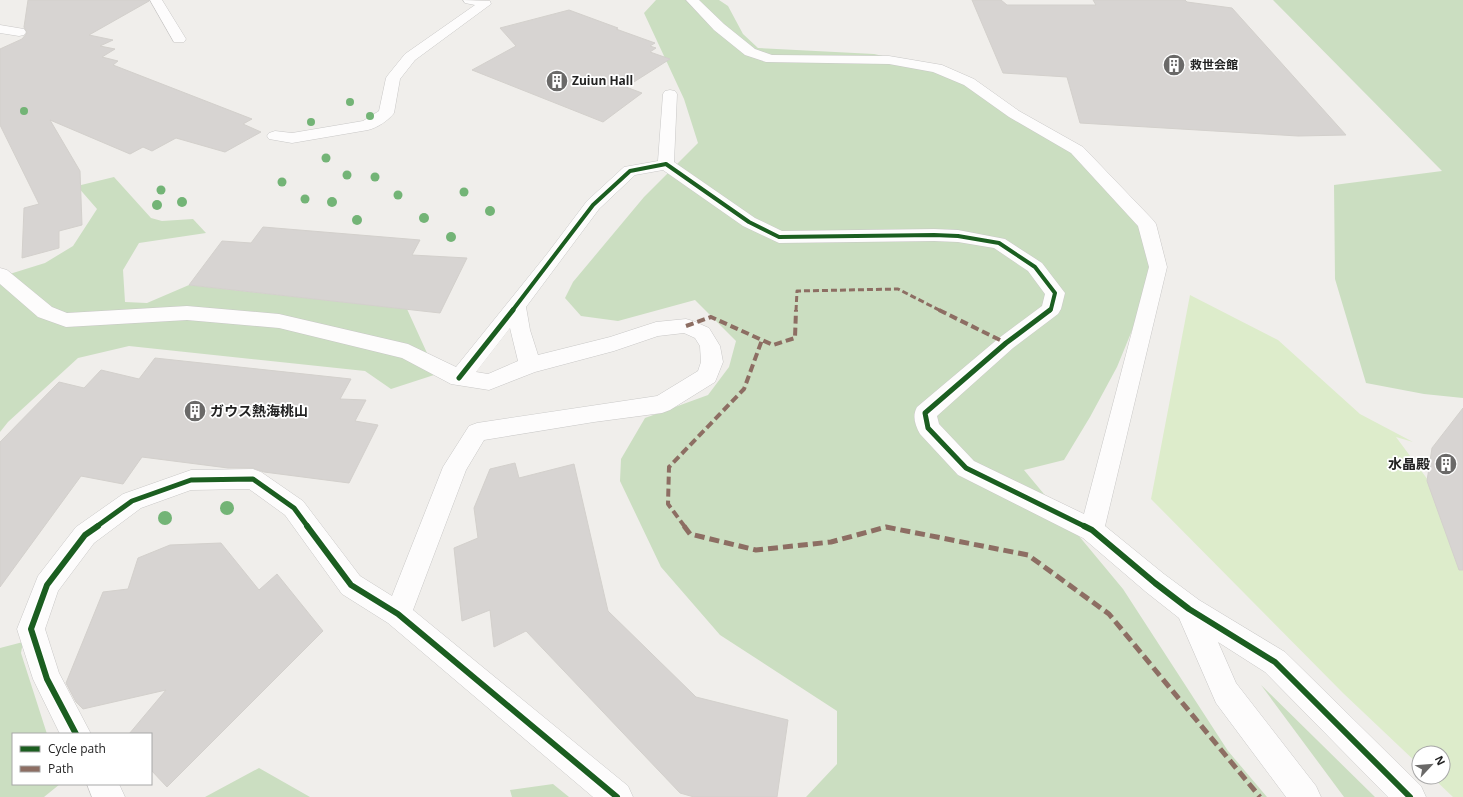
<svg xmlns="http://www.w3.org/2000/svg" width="1463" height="797" font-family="'Open Sans','Noto Sans JP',sans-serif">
  <rect width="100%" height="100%" fill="#f0eeeb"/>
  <path fill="#ddeccb" d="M1190,295L1278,340L1360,414L1413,442L1396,437L1463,527V797H1453L1432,777H1443V753H1419V765L1343,693L1151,499Z"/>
  <path fill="#cbdec1" d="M656,0H719L728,6L743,34L758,48L874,54L937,68L1073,151L1133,207L1158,267L1117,367L1090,417L1064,460L1024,470L1123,589L1228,751L1267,797H806L837,764V711L720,635L661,567L620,481L621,459L645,418L708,395L729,367L736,341L695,300L618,321L581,316L565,298L573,282L644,197L698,143L684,99L644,13Z
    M1273,0H1463V398L1424,394L1366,383L1335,279L1334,185L1442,171Z
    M114,177L151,218L162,221L193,219L206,233L139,243L123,270L125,302L147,303L189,285L407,309L427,353L434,375L391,389L365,371L129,346L78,358L8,422L0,432V277L45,263L73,246L97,209L77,186Z
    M23,642L21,653L47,734H13V784H60L44,797H0V648Z
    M1261,685L1375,797H1344Z
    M259,768L310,797H205Z
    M553,784L569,797H512L510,790Z"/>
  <path fill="#d7d4d2" stroke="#d3d0cc" d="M28,0H149V1L89,35L113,40L100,46L115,49L102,57L118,61L113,65L252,119L243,124L261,132L225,152L176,138L152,151L143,147L130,154L50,120L80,171L82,225L59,231V248L22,258L24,208L39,204L0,125V49L22,39L27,33L24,27Z
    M972,0H1001L1007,5H1096L1093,0H1185L1187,2L1232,8L1346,135L1298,136L1080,123L1067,77L1003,73Z
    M569,10L618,28L616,29L655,43L650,46L656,48L650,52L670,59L626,87L642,93L603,122L472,70L516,46L500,28Z
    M263,227L420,240L412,255L467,258L440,313L189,285L222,241L251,243Z
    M155,358L351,379L340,399L366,400L355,421L378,425L349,483L264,472L253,468H228L142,457L123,484L81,476L0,587V442L59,382L84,388L101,370L139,379Z
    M1463,408V570H1459L1427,481L1432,448Z
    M515,463L519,478L574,464L608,611L696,697L788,720L777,797H694L680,793L526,631L494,647L490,610L462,621L454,548L478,538L474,508L490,469Z
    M221,543L259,590L277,574L323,631L167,787L151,770V734H129L166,690L83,709L76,702L66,683L103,592L128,589L138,558L170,545Z"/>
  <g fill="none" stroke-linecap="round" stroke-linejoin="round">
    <g stroke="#c9c8c7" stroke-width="1">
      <path id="minor" d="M150,0H162L186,39L184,42H174Z
        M463,0L490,1L491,4L415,60L400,79L394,113C389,120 377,128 368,130L292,143L269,139L267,136L269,133L275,131L292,133L363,121L379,111L386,78L388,75L405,54L475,5L465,3Z
        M686,0H699L724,24L755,49L772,55L889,56L942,65L974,79L1019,111L1083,147L1153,220L1156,224L1167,267L1105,526L1164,574L1199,600L1285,652L1421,786L1426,797H1388L1265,672L1218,642L1236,683L1316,786L1321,797H1286L1216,703L1179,618L1146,592L1083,538L958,475L920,434C915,425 912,416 917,407L999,338L1042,306L1045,294L1028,271L994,248L958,242L934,241L779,243L743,226L663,170L635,175L599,209L526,307L530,330L538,355L610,337L656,322L686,319L693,321L709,328L720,346L723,362L715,382L670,410L662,413L594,422L484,440L466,470L413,610L628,786L633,797H593L388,623L342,594L285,515L249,489L191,490L141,508L94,543L58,591L45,629L59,673L91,734H60L33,679L17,629L38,576L76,527L123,494L191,470L253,469L261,472L303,501L360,576L392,596L443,467L469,426L477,423L657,396L698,371L701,362L700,346L695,338L684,333L658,336L614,351L535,372L489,390L451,384L402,358L279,328L187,320L66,327L38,317L0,284V268L7,270L52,307L67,313L187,306L279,314L408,344L456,367L547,254L587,201L624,167L658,161L663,94L665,91L670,90L675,91L677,94L674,162L755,218L782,231L934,229L958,230L1005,239L1042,263L1065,293L1061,309L1058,314L1013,348L937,416L939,424L974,461L1084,514L1149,267L1138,226L1071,153L1009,117L964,85L933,72L889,64L766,62L745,55L714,30ZM510,328L518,361L488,374L476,372Z
        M0,25L24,29L26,32L24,35L19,36L0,33Z
        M87,784H119L125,797H92Z"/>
    </g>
    <use href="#minor" fill="#fdfcfc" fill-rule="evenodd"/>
    <path stroke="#8d6e63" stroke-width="3" stroke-dasharray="6 3" stroke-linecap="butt" d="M796,311L797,291L898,289L941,311"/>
    <path stroke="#8d6e63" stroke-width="4" stroke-dasharray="8 4" stroke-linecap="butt" d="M939,310L1006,343
      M686,326L711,317L773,345L795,338L796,310
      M685,527L668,504L669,467L744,389L762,340"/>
    <path stroke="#8d6e63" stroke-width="5" stroke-dasharray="10 5" stroke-linecap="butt" d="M684,526L690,534L756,550L831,542L886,527L1028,555L1109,614L1260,797"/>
    <g stroke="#fff" stroke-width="6">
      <path id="cycleway-far2" d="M512,311L593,205L630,171L666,164L749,222L779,237L934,235L958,236L999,243L1035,267L1055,293L1051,309L1049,311"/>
    </g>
    <g stroke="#fff" stroke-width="8">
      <path id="cycleway-far1" d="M1050,310L1006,343L925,413L928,428L966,468L1086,527
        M459,378L513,310
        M96,527L132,501L191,480L253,479L294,508L308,527"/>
    </g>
    <g stroke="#fff" stroke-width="9">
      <path id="cycleway" d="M307,526L351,585L398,614L617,797
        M1084,526L1092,530L1155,583L1189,609L1275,662L1410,797
        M76,734L47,679L31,629L47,585L85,535L98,526"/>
    </g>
    <use href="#cycleway-far2" stroke="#1b5e20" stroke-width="4"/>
    <use href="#cycleway-far1" stroke="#1b5e20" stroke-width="5"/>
    <use href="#cycleway" stroke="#1b5e20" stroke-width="6"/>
  </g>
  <g fill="#73b476">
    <circle cx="350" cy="102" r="4"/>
    <circle cx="24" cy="111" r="4"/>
    <circle cx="370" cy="116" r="4"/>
    <circle cx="311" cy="122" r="4"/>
    <circle cx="326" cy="158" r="4.5"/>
    <circle cx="347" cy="175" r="4.5"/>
    <circle cx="375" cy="177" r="4.5"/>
    <circle cx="282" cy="182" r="4.5"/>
    <circle cx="161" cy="190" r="4.5"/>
    <circle cx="464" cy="192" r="4.5"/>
    <circle cx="398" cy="195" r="4.5"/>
    <circle cx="305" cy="199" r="4.5"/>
    <circle cx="182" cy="202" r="5"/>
    <circle cx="332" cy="202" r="5"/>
    <circle cx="157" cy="205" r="5"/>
    <circle cx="490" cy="211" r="5"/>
    <circle cx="424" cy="218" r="5"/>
    <circle cx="357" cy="220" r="5"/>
    <circle cx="451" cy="237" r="5"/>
    <circle cx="227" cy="508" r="7"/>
    <circle cx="165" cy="518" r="7"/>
  </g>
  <defs>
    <g id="building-disc" transform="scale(1.15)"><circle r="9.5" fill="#6a6968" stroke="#fff"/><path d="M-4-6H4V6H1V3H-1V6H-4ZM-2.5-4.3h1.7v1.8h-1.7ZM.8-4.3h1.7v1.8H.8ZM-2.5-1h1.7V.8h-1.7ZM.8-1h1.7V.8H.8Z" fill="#fff"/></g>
  </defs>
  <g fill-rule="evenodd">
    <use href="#building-disc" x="1174" y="65"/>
    <use href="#building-disc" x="557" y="81"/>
    <use href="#building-disc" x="195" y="411"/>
    <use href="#building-disc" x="1446" y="464"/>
  </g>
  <g text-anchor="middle" stroke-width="3.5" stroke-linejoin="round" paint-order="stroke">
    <g font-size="12" font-weight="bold" fill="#222" stroke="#fff" text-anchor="start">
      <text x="1190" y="69">救世会館</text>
      <text x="572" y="85">Zuiun Hall</text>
    </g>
    <g font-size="14" font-weight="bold" fill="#222" stroke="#fff" text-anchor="start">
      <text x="210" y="416">ガウス熱海桃山</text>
      <text x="1430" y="469" text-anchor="end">水晶殿</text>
    </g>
  </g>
  <rect x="12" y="733" width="140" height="52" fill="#ffffff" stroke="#a7a7a7"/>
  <rect x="20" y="746" width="20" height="6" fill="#1b5e20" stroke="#a7a7a7"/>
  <text x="48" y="753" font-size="12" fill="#222222">Cycle path</text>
  <rect x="20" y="766" width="20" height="6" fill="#8d6e63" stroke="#a7a7a7"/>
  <text x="48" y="773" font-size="12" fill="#222222">Path</text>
  <g transform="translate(1431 765) rotate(64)"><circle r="19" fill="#ffffff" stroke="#a7a7a7"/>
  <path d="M0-3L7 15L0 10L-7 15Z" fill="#6a6968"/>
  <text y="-6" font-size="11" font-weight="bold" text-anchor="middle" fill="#222222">N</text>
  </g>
</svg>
